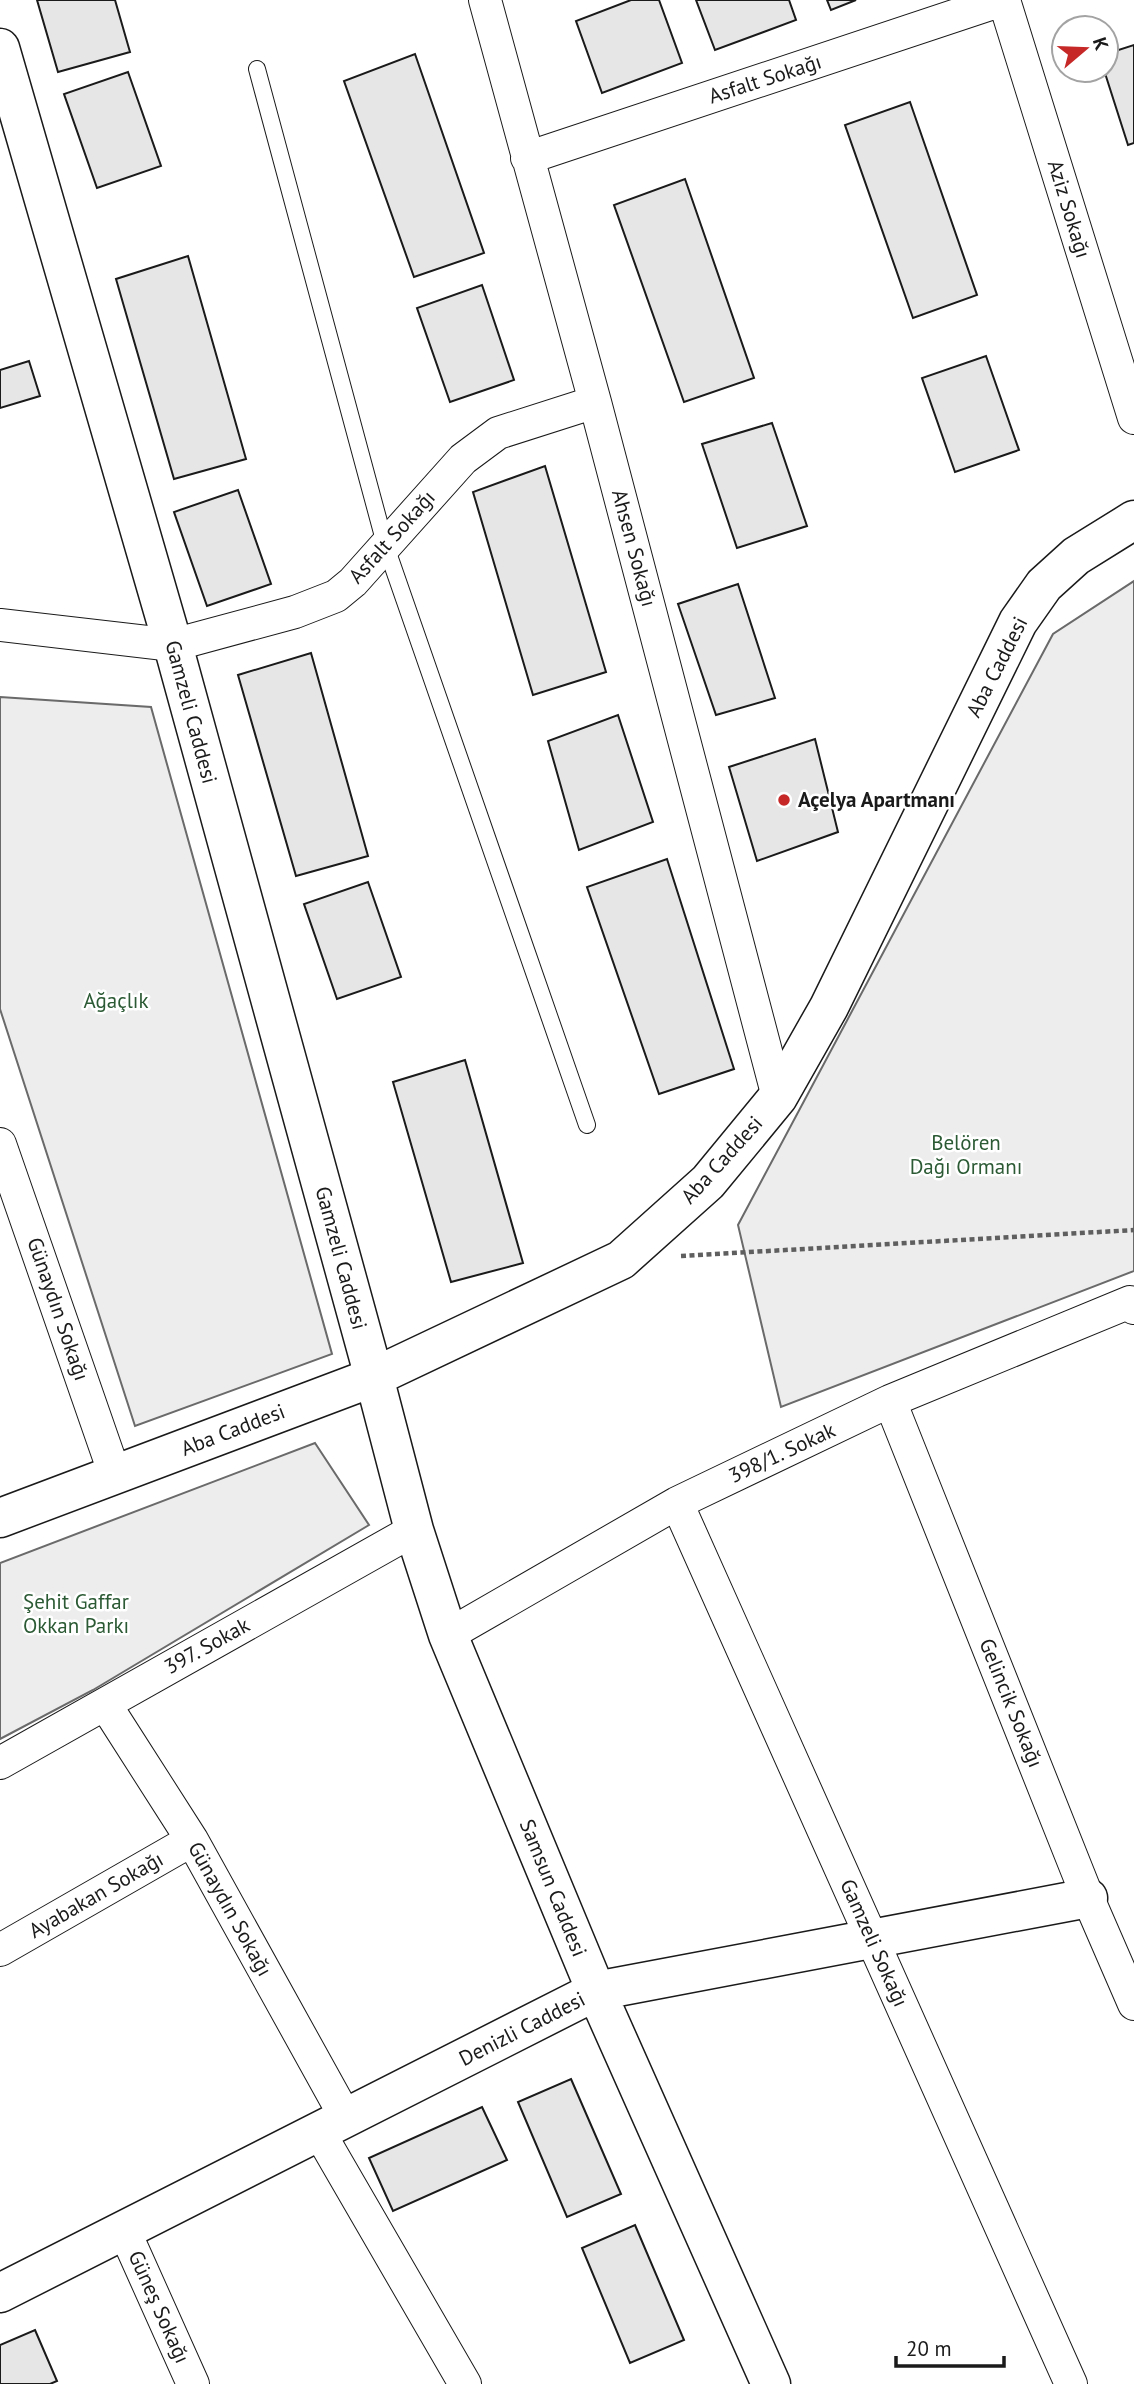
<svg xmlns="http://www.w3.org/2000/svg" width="1134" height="2384" font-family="'PT Sans',sans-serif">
  <rect width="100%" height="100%" fill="#fff"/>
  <path fill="#ededed" stroke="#6a6a6a" stroke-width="2" d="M1134,581V1271L781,1407L738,1225L1053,634Z
    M0,697L151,707L332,1354L135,1426L0,1009Z
    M315,1443L369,1525L93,1690L0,1739V1563Z"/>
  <path fill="#e6e6e6" stroke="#1a1a1a" stroke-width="2" d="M37,0H115L130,52L58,72Z
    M631,0H659L682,63L602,93L576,21Z
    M696,0H789L796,20L715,50Z
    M827,0H856L831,10Z
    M1134,45V143L1128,145L1104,70H1106V54Z
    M415,54L484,253L414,277L344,81Z
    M128,72L161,166L97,188L64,94Z
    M910,102L977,295L913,318L845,125Z
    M685,179L754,378L684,402L614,205Z
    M188,256L246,459L174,479L116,279Z
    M482,285L514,380L450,402L417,308Z
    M986,356L1019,450L955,472L922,378Z
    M29,361L40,396L0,408V370Z
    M772,423L807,526L737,548L702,444Z
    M545,466L606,672L533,695L473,492Z
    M238,490L271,584L207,606L174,512Z
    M738,584L775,698L716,715L678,604Z
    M311,653L368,856L296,876L238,675Z
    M618,715L653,822L579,850L548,741Z
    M815,739L838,832L757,861L729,767Z
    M667,859L734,1069L659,1094L587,887Z
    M368,882L401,977L337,999L304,904Z
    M465,1060L523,1263L451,1282L393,1082Z
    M571,2079L621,2194L567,2217L518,2102Z
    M482,2107L507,2160L393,2211L369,2158Z
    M635,2225L684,2340L630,2363L582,2248Z
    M35,2330L57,2381L50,2384H0V2345Z"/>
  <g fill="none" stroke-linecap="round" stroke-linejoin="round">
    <g stroke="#1a1a1a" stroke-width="18">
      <path id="lane" d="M257,69L385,544L587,1125"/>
    </g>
    <g stroke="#1a1a1a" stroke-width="34">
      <path id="street" d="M485,0L595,402L778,1097
        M1004,0L1134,418
        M527,158L1002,0
        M0,625L173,645L295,612L336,596L353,582L463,459L498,433L595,402
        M0,1144L115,1475
        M890,1401L1088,1898L1134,2004
        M677,1503L1071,2384
        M448,1635L677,1503L890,1401L1130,1302L1134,1308
        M105,1704L192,1840L346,2118
        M0,1763L414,1530
        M0,1950L192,1840
        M319,2132L465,2384
        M124,2230L193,2384"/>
    </g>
    <g stroke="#1a1a1a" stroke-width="41">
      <path id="secondary" d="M0,48L173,645L374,1377L414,1530L448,1635L596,1991L771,2384
        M0,1518L374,1377L621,1260L708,1182L778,1097L829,1007L1018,622L1044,585L1076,556L1134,520
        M0,2293L596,1991L1088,1898"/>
    </g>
    <path stroke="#5f5f5f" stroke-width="4.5" stroke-dasharray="5 3.5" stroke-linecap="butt" d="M681,1256L1134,1230"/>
    <use href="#lane" stroke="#fff" stroke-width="16"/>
    <use href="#street" stroke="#fff" stroke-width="32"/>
    <use href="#secondary" stroke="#fff" stroke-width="38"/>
  </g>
  <circle fill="#c62828" stroke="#fff" stroke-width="2.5" cx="784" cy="800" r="7"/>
  <g text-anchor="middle" stroke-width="5" stroke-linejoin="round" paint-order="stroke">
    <g font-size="21" fill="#1a1a1a" stroke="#fff">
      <text transform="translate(765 79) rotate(-18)" y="7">Asfalt Sokağı</text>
      <text transform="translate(1069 209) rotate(73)" y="7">Aziz Sokağı</text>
      <text transform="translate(392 537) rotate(-48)" y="7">Asfalt Sokağı</text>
      <text transform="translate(634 548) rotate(75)" y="7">Ahsen Sokağı</text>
      <text transform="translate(997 667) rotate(-63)" y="7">Aba Caddesi</text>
      <text transform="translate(191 712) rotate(75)" y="7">Gamzeli Caddesi</text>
      <text transform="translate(722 1160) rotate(-48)" y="7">Aba Caddesi</text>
      <text transform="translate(341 1258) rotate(75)" y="7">Gamzeli Caddesi</text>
      <text transform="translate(58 1309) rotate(71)" y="7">Günaydın Sokağı</text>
      <text transform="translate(233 1430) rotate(-21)" y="7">Aba Caddesi</text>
      <text transform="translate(782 1453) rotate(-25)" y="7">398/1. Sokak</text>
      <text transform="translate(207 1646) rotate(-29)" y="7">397. Sokak</text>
      <text transform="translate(1011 1703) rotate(68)" y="7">Gelincik Sokağı</text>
      <text transform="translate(553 1888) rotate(68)" y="7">Samsun Caddesi</text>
      <text transform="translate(96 1895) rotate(-30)" y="7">Ayabakan Sokağı</text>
      <text transform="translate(230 1909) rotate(61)" y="7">Günaydın Sokağı</text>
      <text transform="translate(874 1943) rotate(66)" y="7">Gamzeli Sokağı</text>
      <text transform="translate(522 2029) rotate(-27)" y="7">Denizli Caddesi</text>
      <text transform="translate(159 2307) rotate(66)" y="7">Güneş Sokağı</text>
    </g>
    <g font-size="21" font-weight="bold" fill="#1a1a1a" stroke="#fff" text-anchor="start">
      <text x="798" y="807">Açelya Apartmanı</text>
    </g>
    <g font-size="21" fill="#2b5a34" stroke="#fff">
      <text x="116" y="1008">Ağaçlık</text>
      <text x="966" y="1150">Belören<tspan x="966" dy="24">Dağı Ormanı</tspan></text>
      <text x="76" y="1609">Şehit Gaffar<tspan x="76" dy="24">Okkan Parkı</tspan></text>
    </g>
  </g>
  <g transform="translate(1085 49) rotate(71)"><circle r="33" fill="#ffffff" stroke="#a3a3a3" stroke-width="2"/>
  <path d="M0-5L12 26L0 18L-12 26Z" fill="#c62828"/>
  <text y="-10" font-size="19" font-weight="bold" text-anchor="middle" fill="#1a1a1a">K</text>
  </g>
  <path d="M896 2356v10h108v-10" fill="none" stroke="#1a1a1a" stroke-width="3.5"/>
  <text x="906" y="2356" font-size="21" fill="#1a1a1a" stroke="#ffffff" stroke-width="5" paint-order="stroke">20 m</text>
</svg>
